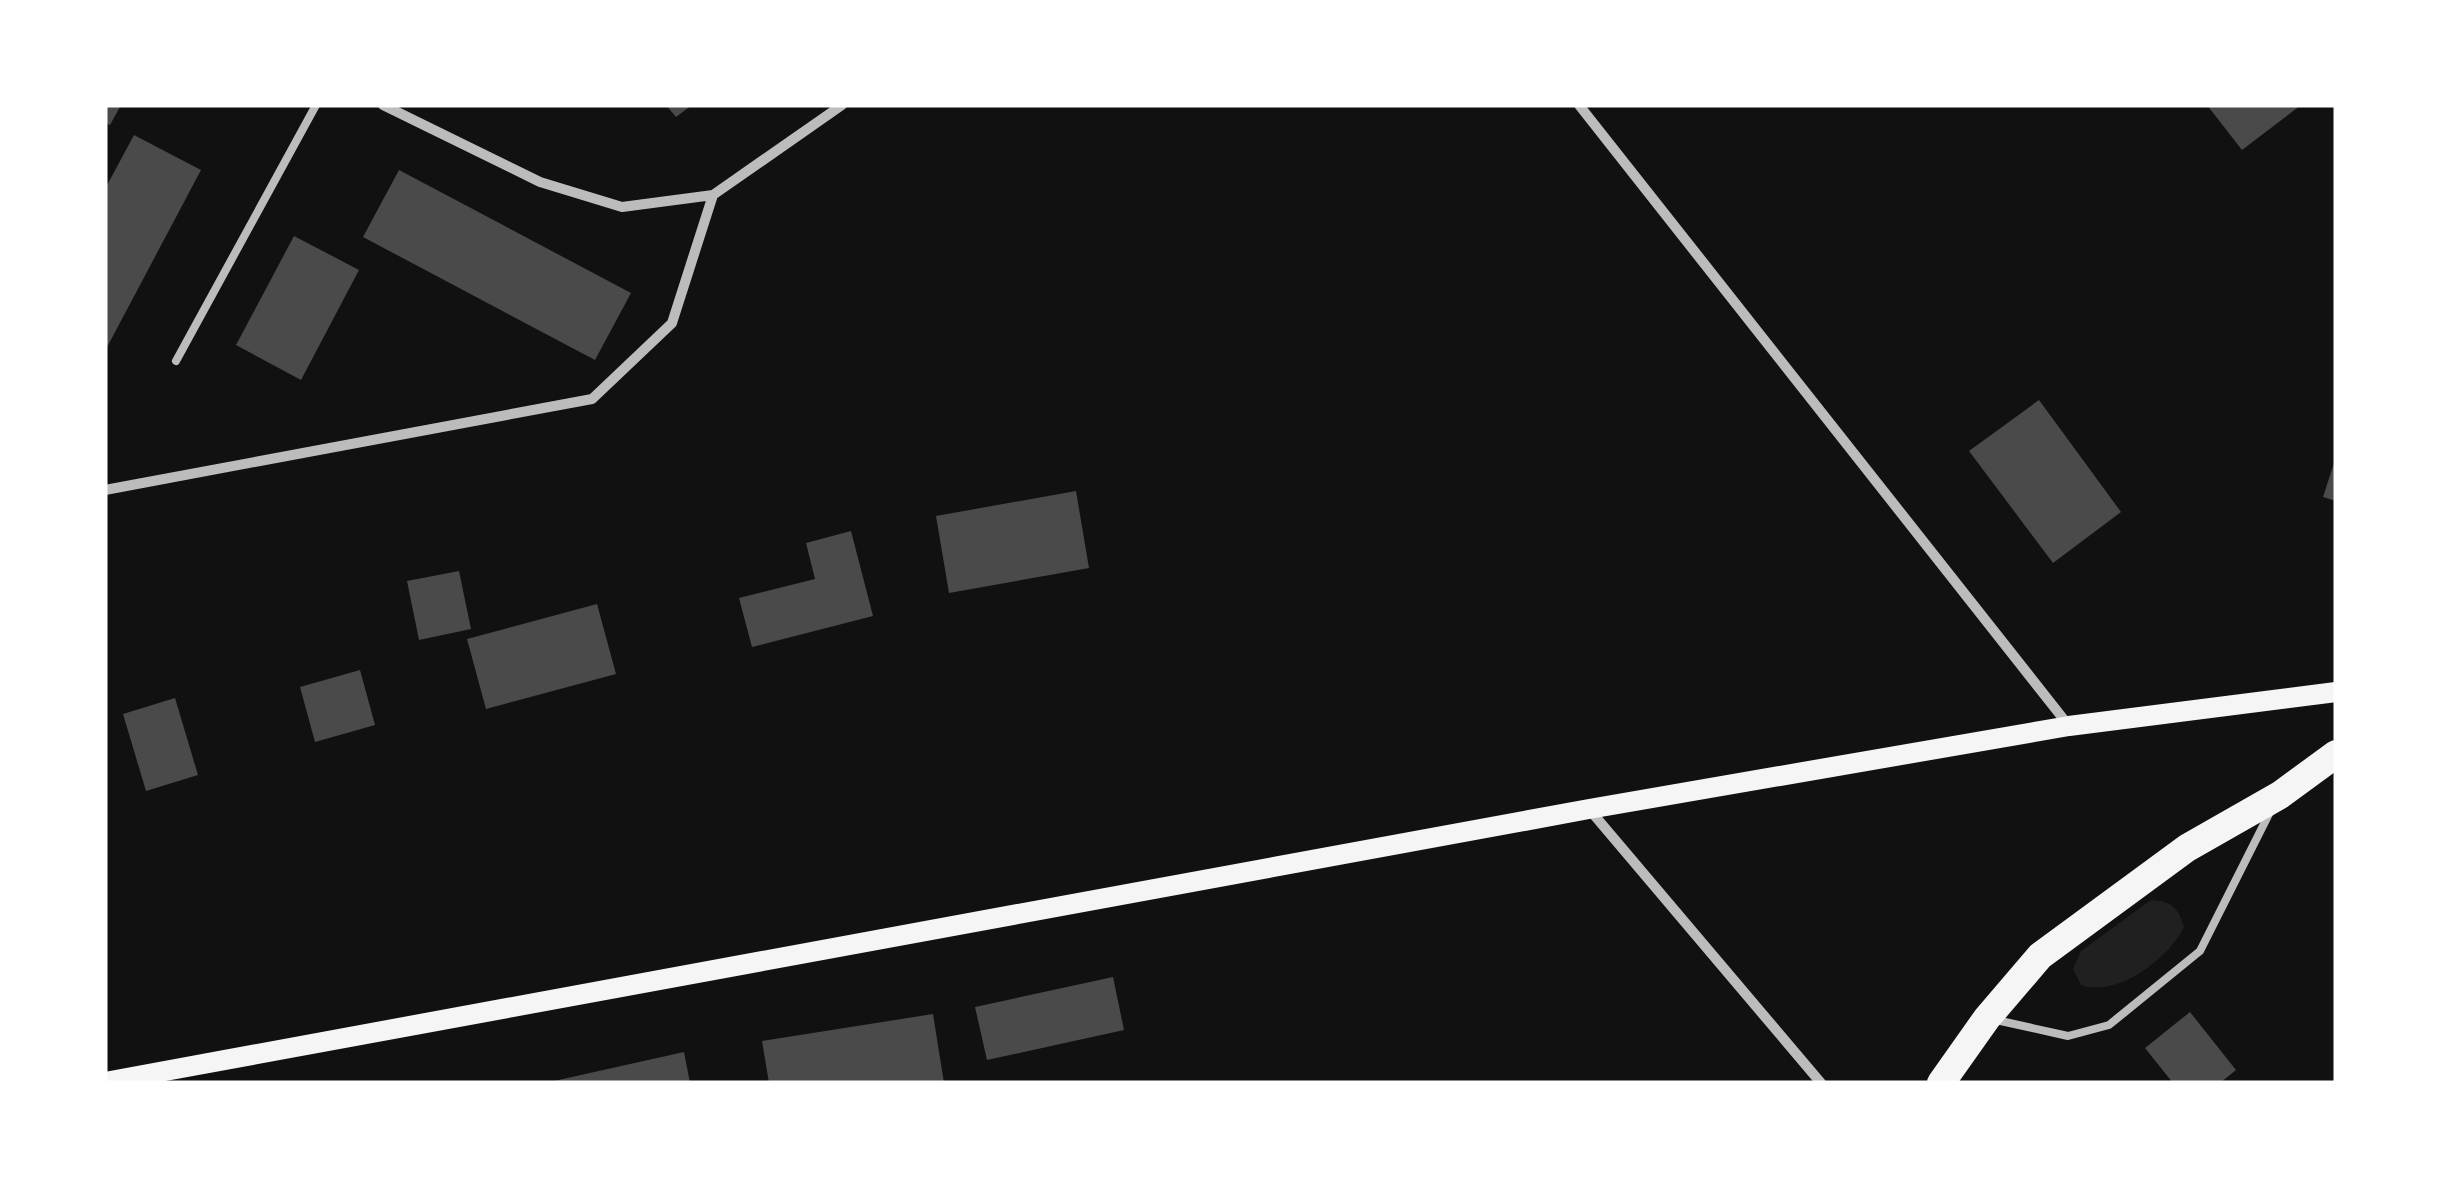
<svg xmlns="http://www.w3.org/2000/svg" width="2441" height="1188" font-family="'Alegreya Sans',sans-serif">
  <rect width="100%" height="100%" fill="#111"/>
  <path fill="#202020" d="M2151,900C2172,901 2178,908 2184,927C2168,959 2117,998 2081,985L2073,969L2081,951Z"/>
  <path fill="#4a4a4a" d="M105,105H121L110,125L105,123Z
    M666,105H692L676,117Z
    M2207,105H2301L2242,150Z
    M134,135L201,170L105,351V189Z
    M399,170L631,293L595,360L363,237Z
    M294,236L359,270L301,380L236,345Z
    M2039,400L2121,512L2053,563L1969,451Z
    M2335,460H2336V501L2323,497Z
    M1076,491L1089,568L949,593L936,516Z
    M851,531L873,616L752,647L739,598L815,579L806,543Z
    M459,571L471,629L419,640L407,581Z
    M597,604L616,674L486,709L467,639Z
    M360,670L375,725L315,742L300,687Z
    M175,698L198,775L146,791L123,714Z
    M1113,977L1124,1030L987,1060L975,1007Z
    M2190,1012L2236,1070L2220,1083H2173L2145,1048Z
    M933,1014L944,1083H769L762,1041Z
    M684,1052L690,1083H554V1081Z"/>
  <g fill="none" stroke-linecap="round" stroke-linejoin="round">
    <path stroke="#bcbcbc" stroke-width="8" d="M176,361L316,105
      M1996,1020L2068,1036L2109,1025L2200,951L2271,810"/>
    <path stroke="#bcbcbc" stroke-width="10" d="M383,105L540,182L622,207L713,195L842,105
      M1579,105L2069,726
      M105,490L592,399L672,323L713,195
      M1589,809L1821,1083"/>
    <path stroke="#f5f5f5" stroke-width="20" d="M105,1082L1589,809L2069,726L2336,692"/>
    <path stroke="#f5f5f5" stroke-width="28" d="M1941,1083L1987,1018L2040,956L2187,848L2280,795L2336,754"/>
  </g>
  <rect width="2441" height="1188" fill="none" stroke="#ffffff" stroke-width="215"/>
</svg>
